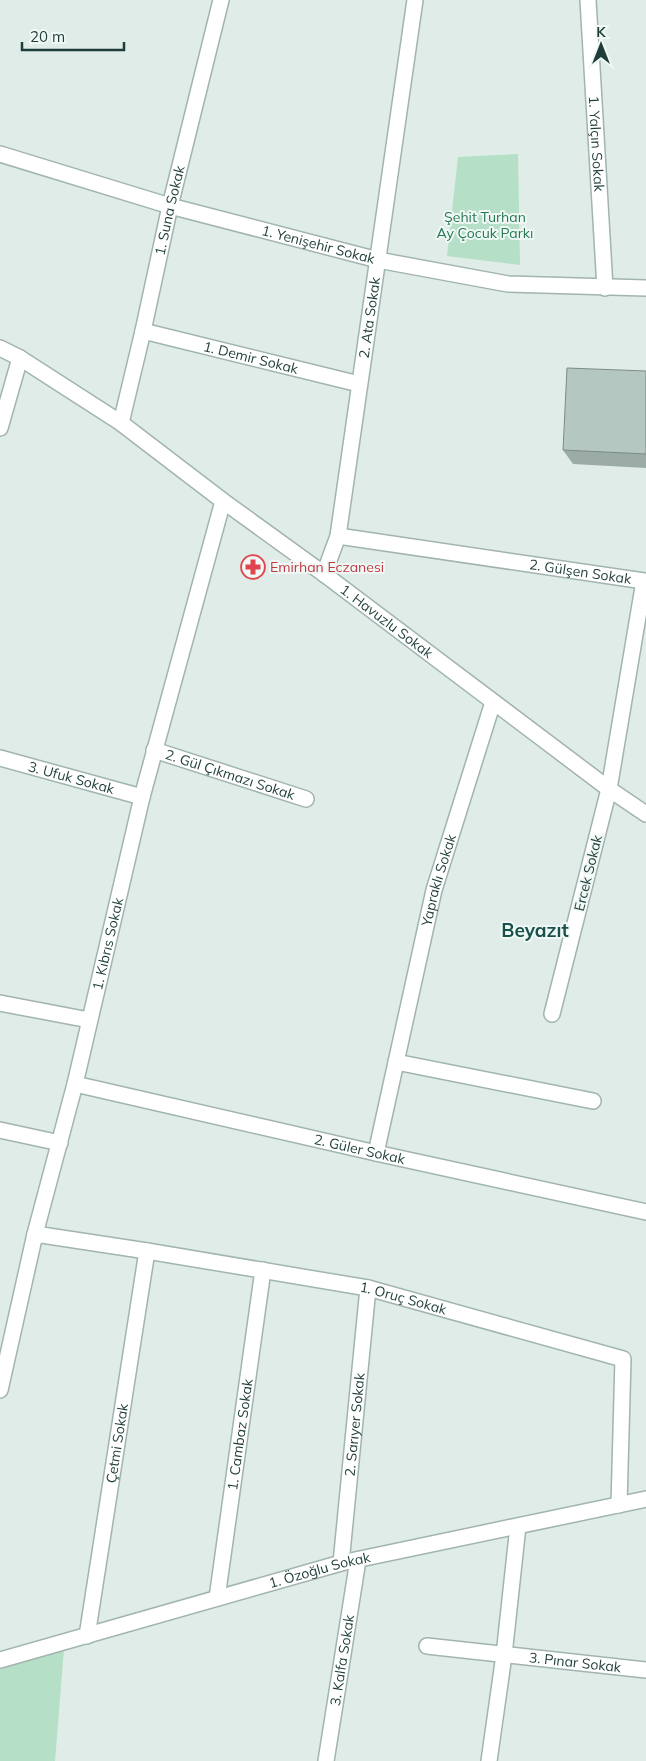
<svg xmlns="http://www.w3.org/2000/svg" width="646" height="1761" font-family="Mulish,sans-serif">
  <rect width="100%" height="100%" fill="#dfece8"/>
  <path fill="#b5dfc6" d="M518,154L520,265L447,256L458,157Z
    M64,1648L55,1761H0V1665Z"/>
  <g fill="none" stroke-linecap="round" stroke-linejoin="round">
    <g stroke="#a1b4b0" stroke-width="18">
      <g id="minor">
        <path id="s1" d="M588,0L605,288"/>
        <path id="s2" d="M0,154L170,206L378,260L508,284L646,288"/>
        <path id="s3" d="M143,331L359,384"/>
        <path id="s4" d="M0,348L20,358L121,423L223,501L324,574L609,789L646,814"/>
        <path id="s5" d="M121,423L143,331L170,206L221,0"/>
        <path d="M0,428L20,358"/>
        <path id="s6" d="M338,536L644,581L609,789L552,1014"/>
        <path id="s7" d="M324,574L338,536L415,0"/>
        <path id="s8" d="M154,750L306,799"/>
        <path id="s9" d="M0,758L142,797"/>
        <path d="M0,1003L89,1020"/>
        <path d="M396,1062L593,1101"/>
        <path id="s10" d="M75,1084L376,1153L646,1212"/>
        <path d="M0,1130L60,1143"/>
        <path id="s11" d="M376,1153L434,890L493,702"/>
        <path id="s12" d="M35,1234L147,1251L368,1288L623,1359L619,1505"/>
        <path id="s13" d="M0,1390L35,1234L75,1084L142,797L223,501"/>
        <path id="s14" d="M341,1563L368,1288"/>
        <path id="s15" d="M217,1598L263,1270"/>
        <path id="s16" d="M87,1636L147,1251"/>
        <path id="s17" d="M427,1646L646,1670"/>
        <path id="s18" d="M0,1660L341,1563L646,1499"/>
        <path id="s19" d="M326,1761L358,1560"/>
        <path d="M489,1761L504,1655L518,1526"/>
      </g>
    </g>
    <use href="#minor" stroke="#fff" stroke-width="15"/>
  </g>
  <path fill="#9baba6" d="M646,371V468L573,464L563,450Z"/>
  <path fill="#b4c7c1" stroke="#7e8b87" d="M567,368L646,371V454L563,450Z"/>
  <defs>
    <g id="pharmacy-ring" transform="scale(1.25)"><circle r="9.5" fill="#eff8f5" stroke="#e0444e" stroke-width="1.5"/><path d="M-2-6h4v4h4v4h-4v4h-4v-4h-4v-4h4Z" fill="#e0444e"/></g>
  </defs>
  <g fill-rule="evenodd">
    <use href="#pharmacy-ring" x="253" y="567"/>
  </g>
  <g text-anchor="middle" stroke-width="4" stroke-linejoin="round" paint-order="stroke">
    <g font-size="14" fill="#1e3d39" stroke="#eff8f5">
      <text dy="5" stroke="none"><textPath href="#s1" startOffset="144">1. Yalçın Sokak</textPath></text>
      <text dy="5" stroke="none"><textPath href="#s5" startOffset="218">1. Suna Sokak</textPath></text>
      <text dy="5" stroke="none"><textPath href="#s2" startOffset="331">1. Yenişehir Sokak</textPath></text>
      <text dy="5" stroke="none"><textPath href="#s7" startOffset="261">2. Ata Sokak</textPath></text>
      <text dy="5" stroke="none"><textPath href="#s3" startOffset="111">1. Demir Sokak</textPath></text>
      <text dy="5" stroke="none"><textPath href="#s6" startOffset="245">2. Gülşen Sokak</textPath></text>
      <text dy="5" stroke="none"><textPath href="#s4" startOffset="474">1. Havuzlu Sokak</textPath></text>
      <text dy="5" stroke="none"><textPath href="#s8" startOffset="80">2. Gül Çıkmazı Sokak</textPath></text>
      <text dy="5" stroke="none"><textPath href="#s9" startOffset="74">3. Ufuk Sokak</textPath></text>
      <text transform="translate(588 873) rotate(-76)" y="5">Ercek Sokak</text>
      <text dy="5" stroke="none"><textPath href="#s11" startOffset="280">Yapraklı Sokak</textPath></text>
      <text dy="5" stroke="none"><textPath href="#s13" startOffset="459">1. Kıbrıs Sokak</textPath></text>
      <text dy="5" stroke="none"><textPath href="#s10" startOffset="292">2. Güler Sokak</textPath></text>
      <text dy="5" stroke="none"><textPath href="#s12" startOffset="374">1. Oruç Sokak</textPath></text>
      <text dy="5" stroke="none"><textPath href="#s14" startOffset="139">2. Sarıyer Sokak</textPath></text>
      <text dy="5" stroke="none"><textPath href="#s15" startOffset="165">1. Cambaz Sokak</textPath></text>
      <text dy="5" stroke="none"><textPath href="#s16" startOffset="195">Çetmi Sokak</textPath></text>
      <text dy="5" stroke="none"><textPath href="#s18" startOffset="332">1. Özoğlu Sokak</textPath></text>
      <text dy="5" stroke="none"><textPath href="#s19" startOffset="102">3. Kalfa Sokak</textPath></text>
      <text dy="5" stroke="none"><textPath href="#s17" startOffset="149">3. Pınar Sokak</textPath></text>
    </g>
    <g font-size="14" fill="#257850" stroke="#eff8f5">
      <text x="485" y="222">Şehit Turhan<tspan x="485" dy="16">Ay Çocuk Parkı</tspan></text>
    </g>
    <g font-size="14" fill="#be3a42" stroke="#eff8f5" text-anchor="start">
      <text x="270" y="572">Emirhan Eczanesi</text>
    </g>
    <g font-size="19" font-weight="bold" fill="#18514b" stroke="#eff8f5">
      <text x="535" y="937">Beyazıt</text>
    </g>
  </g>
  <g transform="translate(601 45)" stroke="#eff8f5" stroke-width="4" paint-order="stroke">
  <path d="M0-4L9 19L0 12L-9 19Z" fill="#1e3d39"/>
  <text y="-8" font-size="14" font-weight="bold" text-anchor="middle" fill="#1e3d39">K</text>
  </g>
  <path d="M22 42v8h102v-8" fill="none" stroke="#1e3d39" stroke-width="2.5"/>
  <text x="30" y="42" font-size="15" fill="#1e3d39" stroke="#eff8f5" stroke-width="4" paint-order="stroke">20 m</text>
</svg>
